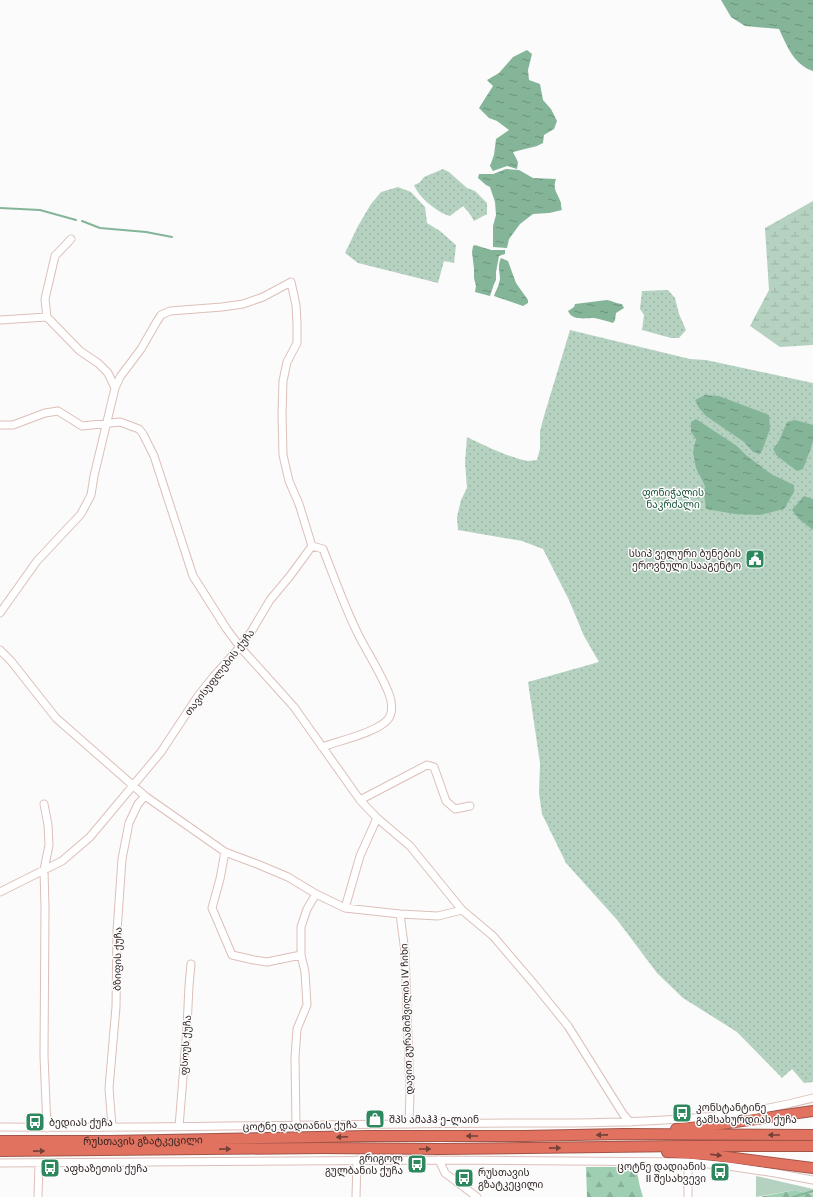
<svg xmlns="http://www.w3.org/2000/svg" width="813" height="1197" font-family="Rubik,'Noto Sans Georgian',sans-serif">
  <defs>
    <pattern id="forest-firs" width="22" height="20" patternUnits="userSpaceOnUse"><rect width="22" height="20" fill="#9ecfb3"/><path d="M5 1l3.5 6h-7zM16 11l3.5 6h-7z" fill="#88b199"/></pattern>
    <pattern id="wetland-marsh" width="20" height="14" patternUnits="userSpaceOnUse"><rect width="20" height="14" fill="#b5d2c1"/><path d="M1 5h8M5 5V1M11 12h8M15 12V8" fill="none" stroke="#9cb4a5"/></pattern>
    <pattern id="park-dots" width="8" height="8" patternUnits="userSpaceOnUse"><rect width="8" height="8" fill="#b5d2c1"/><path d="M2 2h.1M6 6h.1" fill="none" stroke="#9cb4a5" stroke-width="1.8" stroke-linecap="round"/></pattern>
    <pattern id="water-ripples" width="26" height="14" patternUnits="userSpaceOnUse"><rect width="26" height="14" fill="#84b599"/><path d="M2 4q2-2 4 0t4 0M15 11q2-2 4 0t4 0" fill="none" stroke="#6c937c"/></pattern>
  </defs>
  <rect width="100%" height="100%" fill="#fbfbfb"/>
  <path fill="#b5d2c1" d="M756,1176L813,1189V1195L795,1190L756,1197Z"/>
  <path fill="url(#forest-firs)" d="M586,1167H636L640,1187L643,1197H587Z
    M795,1190L813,1195V1197H760Z"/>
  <path fill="url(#wetland-marsh)" d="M813,201V345L780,347L750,326L769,290L765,228Z"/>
  <path fill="url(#park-dots)" d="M443,169L449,172L467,188L475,191L487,203V214L474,221L470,214L463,206L450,216C438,213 419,198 414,185L419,183L424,177Z
    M398,187L411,192L425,207L427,223L440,231L456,245L454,263L444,261L438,283L358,263L345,253L358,226L371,204L381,192Z
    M668,290L675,298L679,314L686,330L679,338H671L642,330L644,315L640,309L642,291Z
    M570,330L690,359L706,360L813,383V1082L804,1083L792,1069L782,1078L737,1032L683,998L657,973L618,921L566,863L542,814L539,793L540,763L528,682L599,662L584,636L569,600L543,549L522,541L458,530L457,517L461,500L467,488L465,462L467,437C483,445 510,458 528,461C531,461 534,460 537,460L540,449V431L544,416Z"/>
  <path fill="url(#water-ripples)" d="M721,0H813V71C794,65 787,46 779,29L745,26L731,17Z
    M527,50L532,54L528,70L529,80L540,84L543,100L551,109L557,121L554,129L544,135L543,143L537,146L513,152L518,162L517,169L507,166L493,171L490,166L494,155L496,139L509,130L497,121L489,118L479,108L493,86L487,80L499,73L513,57Z
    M506,169L519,170L533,178L556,179C552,190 558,193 561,203C561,205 561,207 562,210L549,213L533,214L520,224L509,239L507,248L493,247V226L496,215L495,202L490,187L486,185L478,178L479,174H493Z
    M475,245L491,250H505V254L499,256L496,272V280L494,284L490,296L475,292L476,286L474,278V269L472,252L473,246Z
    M501,258L508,261L516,283L528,300V303L523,306L494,296C496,290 500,284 500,277C499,270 498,264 501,258Z
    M607,300C613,301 617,304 622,304L624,308L616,313L615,320L613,323C607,321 600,319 594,318C585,318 572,321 568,311L574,307L575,304Z
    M705,395L719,396L769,415L770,429L763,448L760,454L753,452L744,442L706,416L699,408L695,400Z
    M696,419L737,446L746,455L771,474L794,485V492L784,509L760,515L735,514L706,509L704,494L705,486L696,468L693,452L696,439L691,432V422Z
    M795,420L813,425V441L812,445L803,469L797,471L777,456L773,449L778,443L787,422Z
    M804,496L813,499V530L799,519L792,510Z"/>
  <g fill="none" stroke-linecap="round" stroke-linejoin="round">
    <path stroke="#84b599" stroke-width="2" d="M0,208L40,210L76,220
      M82,221L100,228L146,232L172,237
      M793,1197L813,1191"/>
    <g stroke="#ddbfb9" stroke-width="9">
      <path id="minor" d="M71,239L55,256L45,299L47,317L80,351L98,363L108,373L115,388
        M0,320L47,317
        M0,425H13L45,413L58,411L82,426L120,422L139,429L143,434L154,456L193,576L226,628L240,647L294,707L360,800L377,818L410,846L462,910L493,936L534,984L568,1026L623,1114L630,1122
        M312,546L323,549C334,577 345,608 358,634C368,654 381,673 389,694C392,701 393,712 389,718C380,732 338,741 322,747
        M0,613L37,561L81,514L91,495L94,476L115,388L120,377L141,349L156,323L161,315L170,311L222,307L243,304L263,297L291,282L296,305L297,324V343L287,362L283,381L282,414L283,455L289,481L299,504L312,546
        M0,650L11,661L56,718L145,796L225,852L257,864L288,877L316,894L345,908L400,914L438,916L462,910
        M360,800L427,765L434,767L446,801L455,809L470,806
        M44,804L48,825L49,845L44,870L45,908L44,1056L47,1128
        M225,852L220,879L212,908L232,955L254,960L267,962L301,955
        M0,892L62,861L90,837L161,752L198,696L214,676L240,647L251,632L270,600L290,576L312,546
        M345,908L360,856L377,818
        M400,914L405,952L410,1093L409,1124
        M296,1125L295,1057L297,1029L307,1005L305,972L301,955V927L307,909L316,894
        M0,1127C137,1128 273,1125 410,1124C464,1123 519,1123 573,1123C653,1122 735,1119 813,1098
        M112,1127L109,1088L116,1007L117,931L122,859L129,823L138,804L145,796
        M179,1127L187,1027L189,986L191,964
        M439,1160L445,1173L477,1197
        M688,1162V1197
        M0,1163L439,1160L688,1162L728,1166L775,1173L813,1180
        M38,1197L39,1164
        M356,1197L357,1160"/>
    </g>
    <g stroke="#a15548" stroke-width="12">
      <g id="highway">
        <path d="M676,1129L707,1126L813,1111"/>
        <path id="s1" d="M0,1141H110L368,1136H524L623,1134L813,1135"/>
        <path d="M0,1151L322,1148L441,1149L683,1146H813"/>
        <path d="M667,1152L712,1155L813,1168"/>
      </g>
    </g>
    <use href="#minor" stroke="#fff" stroke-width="7"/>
    <use href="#highway" stroke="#e27260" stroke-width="10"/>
  </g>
  <defs><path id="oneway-solid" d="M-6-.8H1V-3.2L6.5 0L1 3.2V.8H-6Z"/></defs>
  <g fill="#734037">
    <use href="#oneway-solid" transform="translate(602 1135) rotate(179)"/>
    <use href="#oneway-solid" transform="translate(774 1135) rotate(-180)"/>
    <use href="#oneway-solid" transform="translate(472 1136) rotate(-180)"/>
    <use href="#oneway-solid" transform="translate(342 1137) rotate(178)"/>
    <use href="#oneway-solid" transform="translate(555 1148) rotate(-1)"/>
    <use href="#oneway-solid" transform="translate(225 1149) rotate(-1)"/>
    <use href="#oneway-solid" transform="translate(425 1149)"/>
    <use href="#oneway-solid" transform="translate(39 1151) rotate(-1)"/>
    <use href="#oneway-solid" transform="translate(716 1155) rotate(7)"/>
  </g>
  <defs>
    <g id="civic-square" transform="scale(1)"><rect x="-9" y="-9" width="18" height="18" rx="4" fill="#2e885e" stroke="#fbfbfb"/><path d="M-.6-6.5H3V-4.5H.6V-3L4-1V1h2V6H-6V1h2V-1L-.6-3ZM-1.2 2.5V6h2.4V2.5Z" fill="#fff"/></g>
    <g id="bus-square" transform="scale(1)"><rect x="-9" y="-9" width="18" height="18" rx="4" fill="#2e885e" stroke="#fbfbfb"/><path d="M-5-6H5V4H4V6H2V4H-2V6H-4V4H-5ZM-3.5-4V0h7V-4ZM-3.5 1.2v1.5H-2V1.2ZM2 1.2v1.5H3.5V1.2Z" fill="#fff"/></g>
    <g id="shop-square" transform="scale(1)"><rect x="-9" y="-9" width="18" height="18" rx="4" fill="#2e885e" stroke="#fbfbfb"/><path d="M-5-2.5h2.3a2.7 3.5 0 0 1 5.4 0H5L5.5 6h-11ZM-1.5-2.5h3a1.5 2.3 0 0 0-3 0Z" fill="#fff"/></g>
  </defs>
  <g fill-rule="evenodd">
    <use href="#civic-square" x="755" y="559"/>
    <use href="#bus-square" x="682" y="1113"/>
    <use href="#shop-square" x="375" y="1119"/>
    <use href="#bus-square" x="35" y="1122"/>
    <use href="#bus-square" x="417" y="1164"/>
    <use href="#bus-square" x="50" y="1168"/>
    <use href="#bus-square" x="720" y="1172"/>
    <use href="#bus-square" x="464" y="1178"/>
  </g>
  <g text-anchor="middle" stroke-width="3" stroke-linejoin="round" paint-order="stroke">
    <g font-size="10" fill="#1b553a" stroke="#fbfbfb">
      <text x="673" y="496">ფონიჭალის<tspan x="673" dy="12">ნაკრძალი</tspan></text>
    </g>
    <g font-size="10" fill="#291e1c" stroke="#fbfbfb" text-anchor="start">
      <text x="741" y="557" text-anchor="end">სსიპ ველური ბუნების<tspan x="741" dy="12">ეროვნული სააგენტო</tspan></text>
      <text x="696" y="1111">კონსტანტინე<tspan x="696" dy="12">გამსახურდიას ქუჩა</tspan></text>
      <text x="389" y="1123">შპს ამაჰჰ ე-ლაინ</text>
      <text x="49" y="1126">ბედიას ქუჩა</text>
      <text x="403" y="1162" text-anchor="end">გრიგოლ<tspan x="403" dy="12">გულბანის ქუჩა</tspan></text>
      <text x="706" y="1170" text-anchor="end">ცოტნე დადიანის<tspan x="706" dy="12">II შესახვევი</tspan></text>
      <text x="64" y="1172">აფხაზეთის ქუჩა</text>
      <text x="478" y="1176">რუსთავის<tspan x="478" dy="12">გზატკეცილი</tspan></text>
    </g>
    <g font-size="10" fill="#291e1c" stroke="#fbfbfb">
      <text transform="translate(219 672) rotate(-52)" y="4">თავისუფლების ქუჩა</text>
      <text transform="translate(117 959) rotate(-89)" y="4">ბზიფის ქუჩა</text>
      <text transform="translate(406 1019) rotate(-92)" y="4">დავით გურამიშვილის IV ჩიხი</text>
      <text transform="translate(185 1045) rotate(-86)" y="4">ფსოუს ქუჩა</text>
      <text transform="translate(300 1125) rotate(-1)" y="4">ცოტნე დადიანის ქუჩა</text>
      <text dy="4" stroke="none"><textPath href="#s1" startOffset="143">რუსთავის გზატკეცილი</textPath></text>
    </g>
  </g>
</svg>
